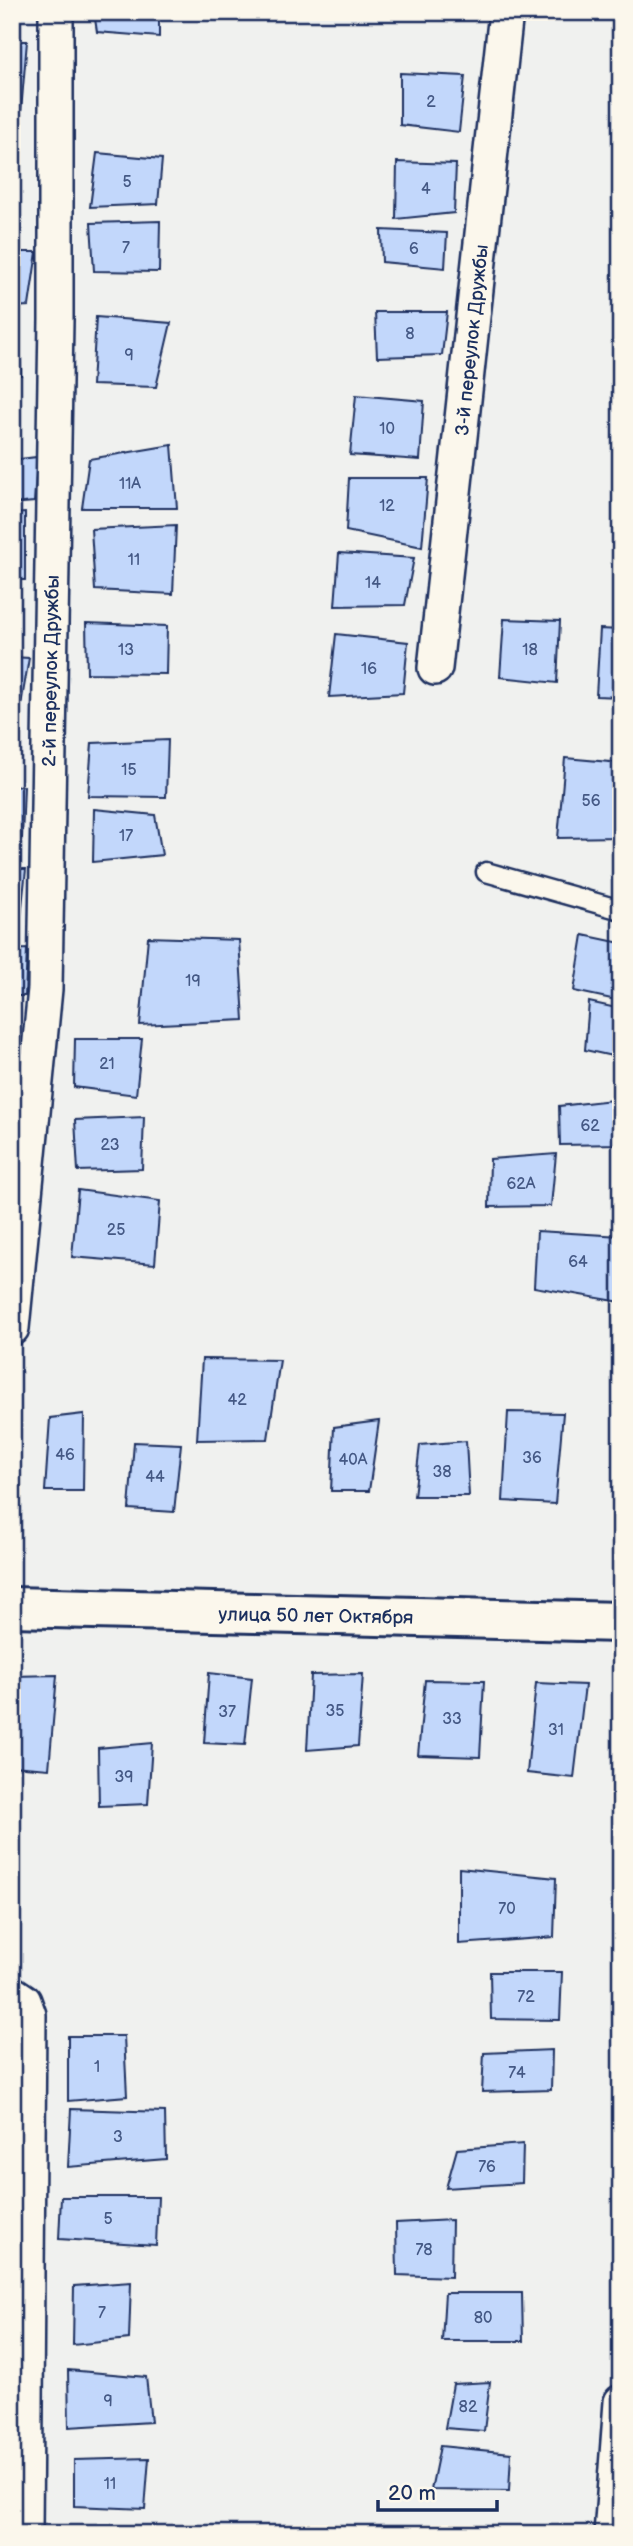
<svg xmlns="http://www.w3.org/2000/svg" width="633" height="2546" font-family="'Balsamiq Sans',sans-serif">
  <rect width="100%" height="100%" fill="#f0f1ef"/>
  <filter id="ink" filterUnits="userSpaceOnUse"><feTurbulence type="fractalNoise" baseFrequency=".0143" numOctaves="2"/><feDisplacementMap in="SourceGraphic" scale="14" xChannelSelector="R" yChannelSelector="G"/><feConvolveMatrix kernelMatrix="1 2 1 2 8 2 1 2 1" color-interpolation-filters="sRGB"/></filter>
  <g filter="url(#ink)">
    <path fill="#c2d7fb" stroke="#1b2f5e" stroke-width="2" d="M94,12H159V37L97,32Z
      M12,41H27L21,111L12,112Z
      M400,73L465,76L459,132L400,125Z
      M97,153L162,159L158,204L90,207Z
      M397,162L456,164L454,213L396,219Z
      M160,221L159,272L94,271L91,223Z
      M381,230L447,233L445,268L382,262Z
      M12,252H37L29,306L12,307Z
      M375,312H447L442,355L377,357Z
      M96,317L171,323L156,387L92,385Z
      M12,331H19L21,375H12Z
      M356,395L424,401L420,460L350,455Z
      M172,445L177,508H82L89,459Z
      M37,457L34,502L12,504V460Z
      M349,478H428L422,547L346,531Z
      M25,513V580H12V514Z
      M621,517V545L614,544Z
      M176,525L173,594L95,590L91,529Z
      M339,553L414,558L405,605L335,606Z
      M504,619L560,621L557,683L500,677Z
      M86,623L167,626L166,674L87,673Z
      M600,629L621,630V697L596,696Z
      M336,634L408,642L403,693L329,697Z
      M12,657L29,658L21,705H12Z
      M168,740L166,797L88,796L92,743Z
      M565,758L621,763V837L558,838Z
      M24,786L22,838L12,839V787Z
      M94,809L155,815L162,855L93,862Z
      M12,869H26L20,925H12Z
      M583,935L621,943V1001L574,991Z
      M148,937L239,940L244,1020L140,1025Z
      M27,949L25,996H12V950Z
      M589,1002L621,1009V1058L585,1050Z
      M75,1039H142L136,1095L74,1087Z
      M621,1099V1144L560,1145L559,1106Z
      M144,1117L142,1169L78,1171L75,1120Z
      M556,1154L551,1206L489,1207L490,1159Z
      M78,1190L160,1201L155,1264L72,1257Z
      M537,1231L621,1236V1302L534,1287Z
      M202,1359L280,1360L268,1439L197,1440Z
      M508,1412L563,1413L555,1504L503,1501Z
      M84,1414L83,1491H45L50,1418Z
      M379,1421L369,1491H331L334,1427Z
      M466,1441L469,1496H414L420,1445Z
      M134,1442L181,1444L174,1512L129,1509Z
      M209,1673L252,1678L245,1745L204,1743Z
      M363,1674L358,1746L307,1750L311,1675Z
      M57,1675L49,1769L12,1766V1676Z
      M425,1680L484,1681L480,1757L418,1755Z
      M536,1683L585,1685L574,1778L527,1773Z
      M152,1743L148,1804L99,1806L98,1748Z
      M459,1868L556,1878L554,1937L459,1944Z
      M490,1972H562L560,2020L491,2019Z
      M68,2036H124L127,2096L68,2101Z
      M552,2050L551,2090L482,2092L484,2053Z
      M71,2109L165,2112L166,2159L68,2167Z
      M523,2144L522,2183L446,2188L457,2149Z
      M61,2197H158L156,2245L59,2239Z
      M452,2220L451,2277L397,2275L396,2223Z
      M131,2282L129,2339L73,2345L74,2286Z
      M445,2293H522L523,2341H442Z
      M68,2370L146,2377L151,2422L69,2427Z
      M490,2382L484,2431L445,2428L453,2384Z
      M440,2446L511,2453L509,2491L431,2490Z
      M149,2458L145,2509L74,2506V2460Z"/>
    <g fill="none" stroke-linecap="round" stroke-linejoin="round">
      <g stroke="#1b2f5e" stroke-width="23">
        <path id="service" d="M486,872L621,910"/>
      </g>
      <g stroke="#1b2f5e" stroke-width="38">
        <path id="minor" d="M435,668L506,12
          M12,1328L45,989L56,320V12
          M12,1993L24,2001L29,2015L25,2534
          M611,2534L621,2402"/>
      </g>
      <g stroke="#1b2f5e" stroke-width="44">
        <path id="secondary" d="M12,1607L621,1622"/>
      </g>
      <use href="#service" stroke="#fbf7ec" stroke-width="18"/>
      <use href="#minor" stroke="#fbf7ec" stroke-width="33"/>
      <use href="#secondary" stroke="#fbf7ec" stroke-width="38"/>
    </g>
  </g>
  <g text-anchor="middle" stroke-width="5" stroke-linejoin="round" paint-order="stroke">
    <g font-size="16" fill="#455985">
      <text x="431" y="107">2</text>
      <text x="127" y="187">5</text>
      <text x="426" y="194">4</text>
      <text x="126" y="253">7</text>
      <text x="414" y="254">6</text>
      <text x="410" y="339">8</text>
      <text x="129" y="360">9</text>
      <text x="387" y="434">10</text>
      <text x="130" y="489">11А</text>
      <text x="387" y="511">12</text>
      <text x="134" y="565">11</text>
      <text x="373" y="588">14</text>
      <text x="126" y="655">13</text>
      <text x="530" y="655">18</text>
      <text x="369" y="674">16</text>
      <text x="129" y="775">15</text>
      <text x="591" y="806">56</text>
      <text x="126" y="841">17</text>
      <text x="193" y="986">19</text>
      <text x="107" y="1069">21</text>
      <text x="590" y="1131">62</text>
      <text x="110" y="1150">23</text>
      <text x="521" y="1189">62А</text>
      <text x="116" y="1235">25</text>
      <text x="578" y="1267">64</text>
      <text x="237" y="1405">42</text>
      <text x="65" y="1460">46</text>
      <text x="532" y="1463">36</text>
      <text x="353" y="1465">40А</text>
      <text x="442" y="1477">38</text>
      <text x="155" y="1482">44</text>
      <text x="335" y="1716">35</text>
      <text x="227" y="1717">37</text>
      <text x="452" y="1724">33</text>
      <text x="556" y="1735">31</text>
      <text x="124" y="1782">39</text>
      <text x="507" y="1914">70</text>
      <text x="526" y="2002">72</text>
      <text x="97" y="2072">1</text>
      <text x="517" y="2078">74</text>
      <text x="118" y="2142">3</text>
      <text x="487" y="2172">76</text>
      <text x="108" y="2224">5</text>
      <text x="424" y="2255">78</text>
      <text x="102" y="2318">7</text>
      <text x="483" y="2323">80</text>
      <text x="108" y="2406">9</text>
      <text x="468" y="2412">82</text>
      <text x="110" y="2489">11</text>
    </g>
    <g font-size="19" fill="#1b2f5e" stroke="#fbf7ec">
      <text transform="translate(471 340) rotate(-84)" y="7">3-й переулок Дружбы</text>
      <text transform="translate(50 671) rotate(-89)" y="7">2-й переулок Дружбы</text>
      <text transform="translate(316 1615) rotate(1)" y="7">улица 50 лет Октября</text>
    </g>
  </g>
  <rect width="633" height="2546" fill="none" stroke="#fbf7ec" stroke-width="42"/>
  <rect x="21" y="21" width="591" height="2504" fill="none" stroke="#1b2f5e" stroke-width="2.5" filter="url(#ink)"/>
  <path d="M378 2500v10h119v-10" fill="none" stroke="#1b2f5e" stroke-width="3.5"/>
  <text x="388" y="2500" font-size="21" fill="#1b2f5e" stroke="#fbf7ec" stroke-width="5" paint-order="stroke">20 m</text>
</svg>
